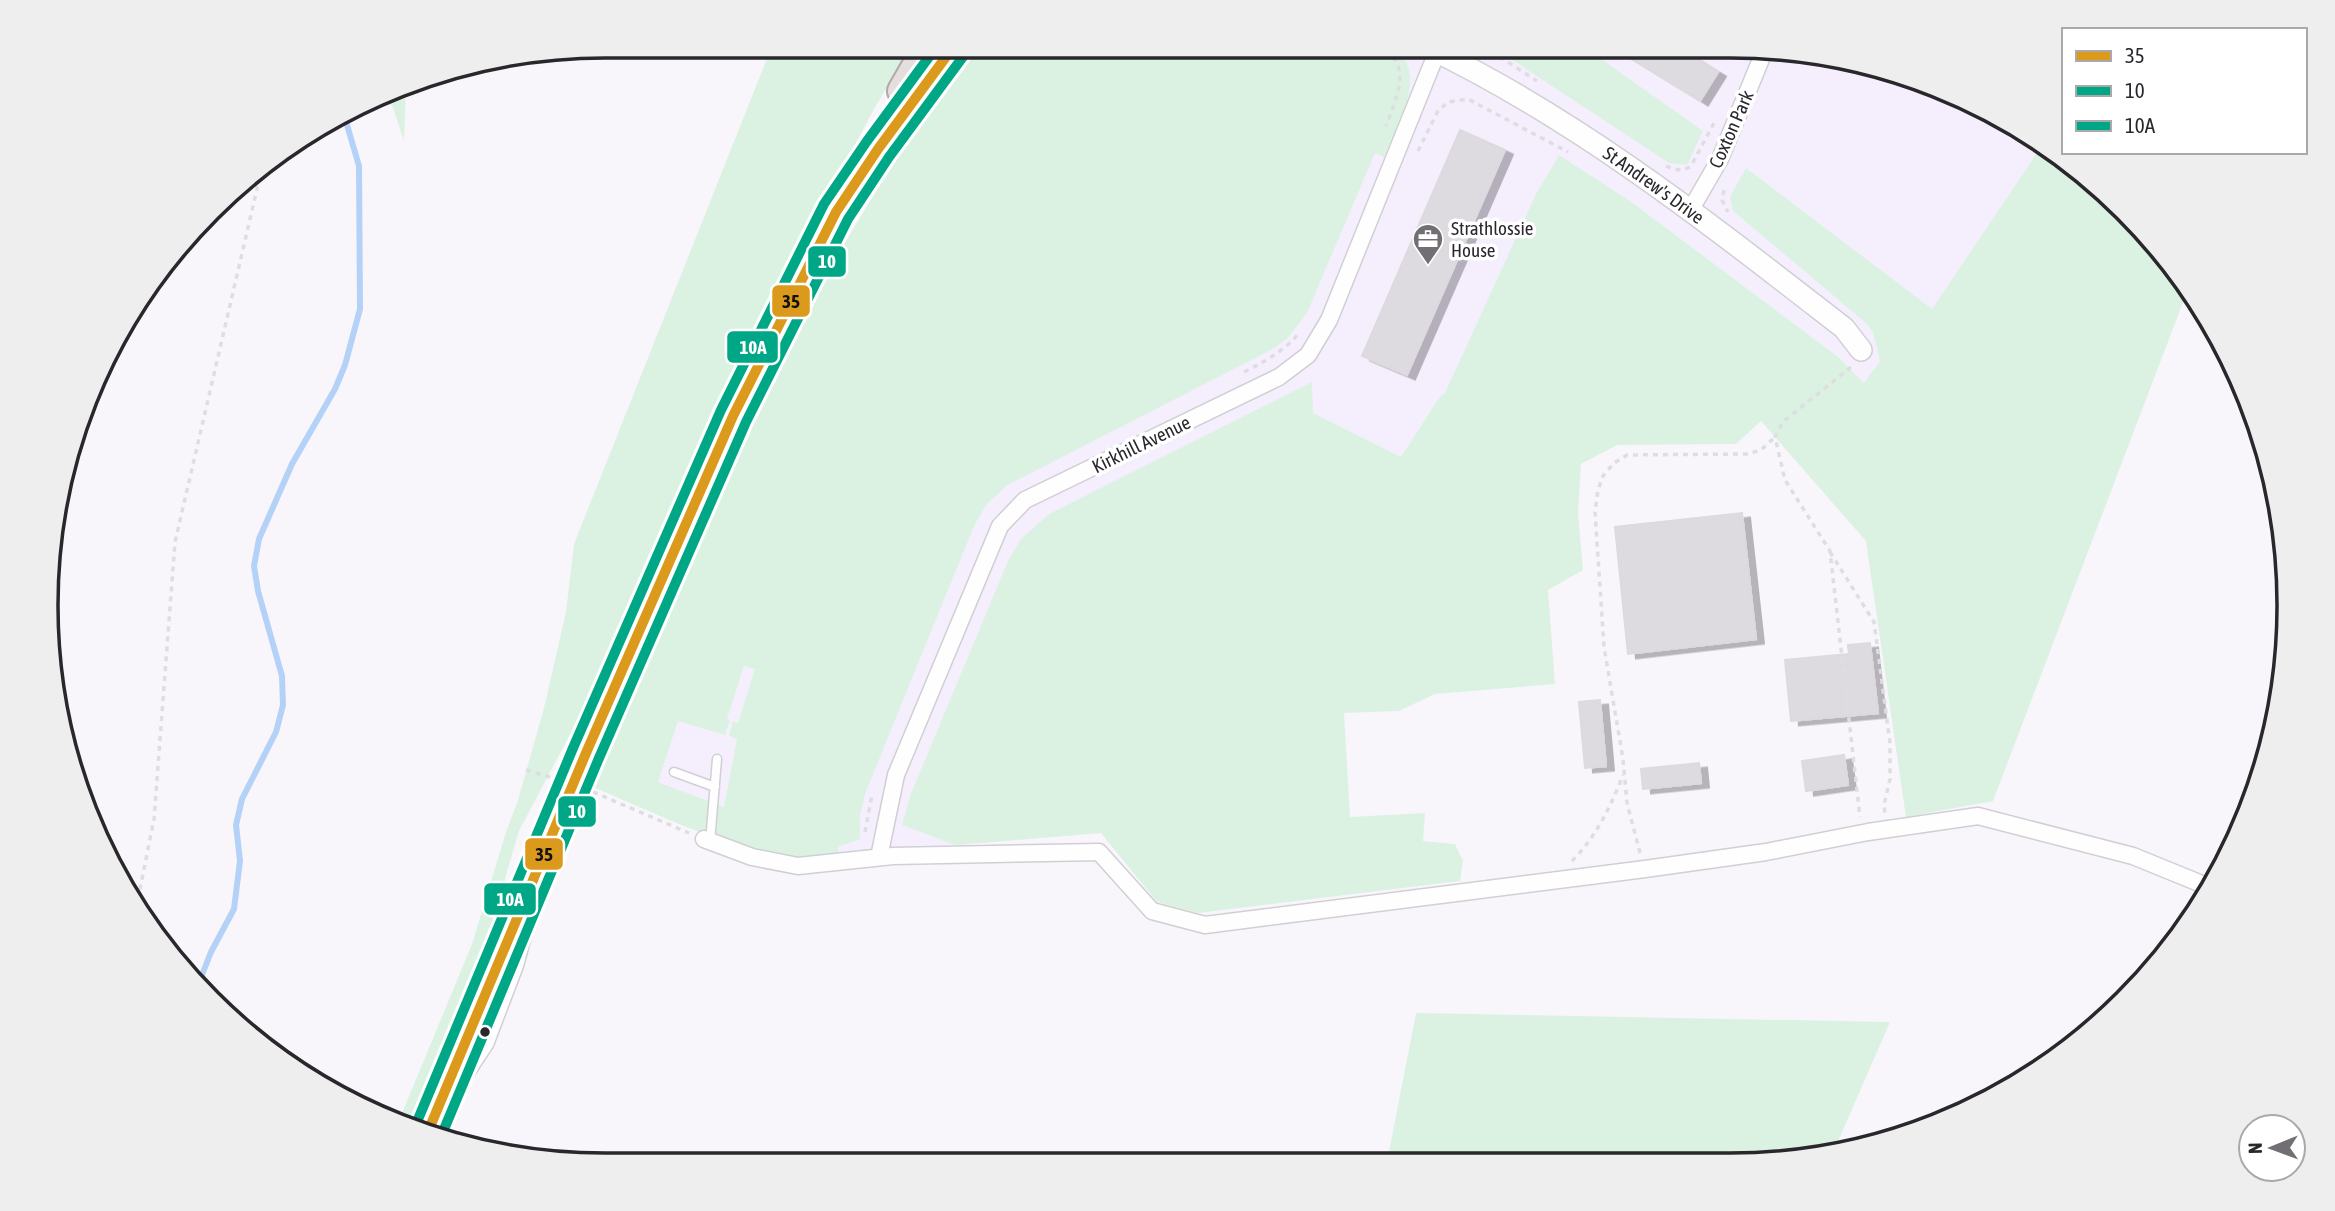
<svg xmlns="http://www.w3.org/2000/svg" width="2335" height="1211" font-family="'Asap Condensed',sans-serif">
  <defs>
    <filter id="shadow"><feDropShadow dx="8" dy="4.5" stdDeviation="0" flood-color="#0004"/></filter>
  </defs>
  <rect width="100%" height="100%" fill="#f8f6fb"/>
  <path fill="#f5effd" d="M972,46L1766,47L1875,65L1978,103L2071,161L2151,237L2188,289L1993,801L1906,817L1866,541L1728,383L1652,405L1102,833L797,858L762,852L593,787L702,522L776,365L829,269L919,120Z"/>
  <path fill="#dbf2e3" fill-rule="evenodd" d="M772,46H912L874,109L706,425L585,706L519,831L480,964L411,1128L398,1123L472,944L506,832L518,800L544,708L566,612L574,544Z
    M972,46H1392C1431,72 1397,124 1384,157L1375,153L1307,313L1287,339L1271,350L1006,486L986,505L974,526L865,794L860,816V839L838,847L839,854C825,855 809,859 796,857C724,848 659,815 593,787L702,522L776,365L829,269L919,120ZM744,666L755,669L738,723L733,721L729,736L737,739L724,807L658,782L678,721L725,735L730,720L727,719Z
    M1491,46H1583L1703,131L1687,165L1669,163Z
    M406,86L404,141L392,105L378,103L362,109Z
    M2043,144L2071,161L2151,237L2188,289L1993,801L1906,817L1866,541L1761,421L1736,444L1617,445L1581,464L1578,513L1583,570L1548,590L1555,684L1435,694L1399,711L1344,713L1350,817L1425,813L1423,841L1455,844L1463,861L1460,881L1198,913L1157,902L1101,833L955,845L902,825L910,796L1008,561L1021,539L1049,514L1312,382L1313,413L1401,457L1439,398L1445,393L1536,194L1559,155L1630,201L1837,356L1864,383L1880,361L1873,332L1866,323L1733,211L1730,197L1746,168L1932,309Z
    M1416,1013L1890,1022L1833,1153L1803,1161L1387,1162Z"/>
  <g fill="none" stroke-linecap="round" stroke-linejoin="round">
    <path stroke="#b4d2f7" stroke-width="6" d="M204,994L202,975L211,952L234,909L240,861L236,825L242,799L276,732L283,705L282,676L258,591L254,566L259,539L292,464L335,389L345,365L360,309L359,166L345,118"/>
  </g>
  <path fill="#dedbe0" stroke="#dddade" stroke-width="2" filter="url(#shadow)" d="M1612,47H1677L1718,72L1700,101Z
    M1460,130L1505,150L1407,375L1362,356Z
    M1742,513L1756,639L1628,654L1615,527Z
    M1870,643L1878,713L1791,721L1785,660L1849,654L1848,645Z
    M1600,700L1606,766L1585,768L1579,702Z
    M1844,755L1848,785L1806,791L1802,761Z
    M1699,763L1701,783L1643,789L1641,769Z"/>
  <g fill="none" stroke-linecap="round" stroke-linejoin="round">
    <g stroke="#d1cfd4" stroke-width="11">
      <path id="service" d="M674,772L715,787
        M710,842L717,759
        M458,1092L489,1045L519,966L534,911"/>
    </g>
    <g stroke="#d1cfd4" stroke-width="19">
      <path id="minor" d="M1691,209L1720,159L1766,47
        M704,839L752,857L798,866L893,856L1099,852L1152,911L1205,925L1645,869L1766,852L1868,832L1978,816L2133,856L2209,887
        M879,857L896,775L1000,526L1025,500L1279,377L1308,355L1329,320L1437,52"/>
    </g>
    <g stroke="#d1cfd4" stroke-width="24">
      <g id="tertiary">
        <path id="s1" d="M1425,46C1578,119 1711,225 1844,328L1861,350"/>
      </g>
    </g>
    <g stroke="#b2a7aa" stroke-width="32">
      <path id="trunk" d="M902,91L928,46
        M427,1134L586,753L733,416L836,212L878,149L954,46"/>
    </g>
    <path stroke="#dedde0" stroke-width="3.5" stroke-dasharray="5 5" stroke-linecap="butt" d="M1377,46C1415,61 1396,99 1386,126
      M1483,46L1537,81
      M2023,135L2024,133
      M1418,151L1438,111L1448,102L1468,99L1568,152
      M1666,166C1675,170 1683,172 1691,166L1714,123
      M1724,190L1722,200L1728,212
      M1851,367L1783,422L1775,437L1785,480L1830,551L1860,817
      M1244,372C1266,361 1284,351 1300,332
      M1830,552L1874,622L1890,743V779L1884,805L1885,813
      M526,770L553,778
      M593,792L689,833
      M865,832L872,795
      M1640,853L1627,803L1623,759L1604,647L1595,512L1598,490L1603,476L1614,463L1627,455L1748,454L1761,450L1775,437
      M1572,861C1596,837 1611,806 1623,775
      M136,909L154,819L175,542L263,163"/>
    <use href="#service" stroke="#fefefe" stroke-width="8"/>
    <use href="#minor" stroke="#fefefe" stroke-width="16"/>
    <use href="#tertiary" stroke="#fefefe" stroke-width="21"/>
    <use href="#trunk" stroke="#e4dede" stroke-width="28"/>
    <g stroke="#fff" stroke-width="16">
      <path id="bus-1" d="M427,1134L586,753L733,416L836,212L878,149L954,46"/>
    </g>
    <g stroke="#fff" stroke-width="16">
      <path id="bus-2" d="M440,1139L599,758L746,422L848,219L889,157L965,54"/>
    </g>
    <g stroke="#fff" stroke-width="16">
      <path id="bus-3" d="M414,1129L573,748L721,410L824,204L867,141L937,46"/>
    </g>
    <use href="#bus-1" stroke="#db9a1c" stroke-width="10"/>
    <use href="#bus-2" stroke="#00a786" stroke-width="10"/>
    <use href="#bus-3" stroke="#00a786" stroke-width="10"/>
  </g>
  <defs>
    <g id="office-pin" transform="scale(1.575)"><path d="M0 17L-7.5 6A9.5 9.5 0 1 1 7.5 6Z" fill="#716f74" stroke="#fff"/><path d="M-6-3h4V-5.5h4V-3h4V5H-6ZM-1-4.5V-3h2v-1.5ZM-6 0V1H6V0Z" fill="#fff"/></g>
  </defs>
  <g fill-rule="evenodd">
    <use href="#office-pin" x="1428" y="239"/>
  </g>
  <circle fill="#29272c" stroke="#fff" stroke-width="2.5" cx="485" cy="1032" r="6"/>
  <g text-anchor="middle" stroke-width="7" stroke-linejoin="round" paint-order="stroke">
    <g font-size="19" fill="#29272c" stroke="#fff">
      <text transform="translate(1731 129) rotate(-66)" y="7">Coxton Park</text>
      <text dy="7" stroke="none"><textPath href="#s1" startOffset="268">St Andrew's Drive</textPath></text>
      <text transform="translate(1141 444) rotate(-26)" y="7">Kirkhill Avenue</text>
    </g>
    <g font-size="19" fill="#29272c" stroke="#fff" text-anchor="start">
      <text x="1451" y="235">Strathlossie<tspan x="1451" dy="22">House</tspan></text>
    </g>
  </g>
  <path d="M0 0H2335V1211H0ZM605 58H1730A547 547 0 0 1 2277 605V606A547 547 0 0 1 1730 1153H605A547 547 0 0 1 58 606V605A547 547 0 0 1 605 58Z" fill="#eee" fill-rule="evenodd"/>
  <path fill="none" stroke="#29272c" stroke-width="3.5" d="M605 58H1730A547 547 0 0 1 2277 605V606A547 547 0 0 1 1730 1153H605A547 547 0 0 1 58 606V605A547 547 0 0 1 605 58Z"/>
  <g stroke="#fff" stroke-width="2.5">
    <rect x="807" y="245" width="40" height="33" rx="7" fill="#00a786"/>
    <rect x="771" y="284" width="40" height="34" rx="7" fill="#db9a1c"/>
    <rect x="726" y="330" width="53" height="34" rx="7" fill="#00a786"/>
    <rect x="557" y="795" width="40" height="33" rx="7" fill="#00a786"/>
    <rect x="524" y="837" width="40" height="34" rx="7" fill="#db9a1c"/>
    <rect x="483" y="882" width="54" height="34" rx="7" fill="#00a786"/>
  </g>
  <g font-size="19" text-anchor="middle" font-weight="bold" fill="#fff">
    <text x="827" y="268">10</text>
    <text x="753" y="354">10A</text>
    <text x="577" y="818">10</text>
    <text x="510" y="906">10A</text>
  </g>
  <g font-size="19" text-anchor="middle" font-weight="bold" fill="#111">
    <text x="791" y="308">35</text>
    <text x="544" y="861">35</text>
  </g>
  <rect x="2062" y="28" width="245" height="126" fill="#ffffff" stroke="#a9a9ab" stroke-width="2"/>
  <rect x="2076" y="51" width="35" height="10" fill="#db9a1c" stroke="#a9a9ab" stroke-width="2"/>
  <text x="2125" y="63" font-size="21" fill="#29272c">35</text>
  <rect x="2076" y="86" width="35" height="10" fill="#00a786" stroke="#a9a9ab" stroke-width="2"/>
  <text x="2125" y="98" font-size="21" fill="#29272c">10</text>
  <rect x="2076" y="121" width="35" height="10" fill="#00a786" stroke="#a9a9ab" stroke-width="2"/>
  <text x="2125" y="133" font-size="21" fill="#29272c">10A</text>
  <g transform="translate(2272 1148) rotate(269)"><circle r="33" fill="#ffffff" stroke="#a9a9ab" stroke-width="2"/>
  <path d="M0-5L12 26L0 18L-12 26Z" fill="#716f74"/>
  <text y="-10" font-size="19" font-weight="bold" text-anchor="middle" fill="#29272c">N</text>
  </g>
</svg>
